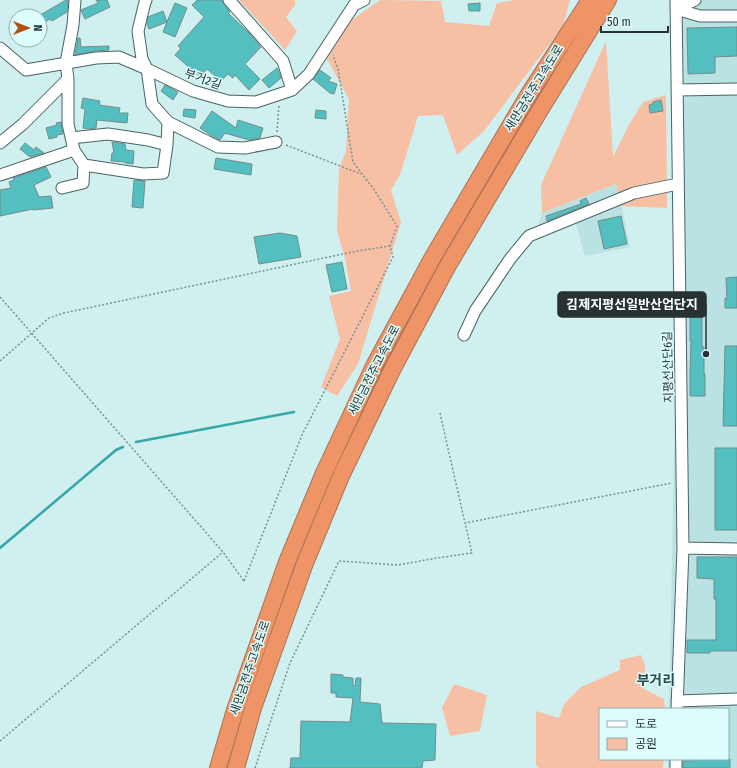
<svg xmlns="http://www.w3.org/2000/svg" width="737" height="768" font-family="'Fira Sans Condensed','Noto Sans KR',sans-serif">
  <rect width="100%" height="100%" fill="#d0efef"/>
  <path fill="#bbe2e3" d="M683,0H737V768H668V759H728V709H669Z
    M617,184L630,247L585,256L576,224L534,239L542,213Z"/>
  <path fill="#f7bfa4" d="M239,0H295V5L286,17L297,31L285,50Z
    M380,0L441,1L445,22L489,26L497,3L516,0H570L563,26L484,131L457,155L443,115L418,116L400,175L391,190L401,222L358,364L337,396L321,387L340,339L329,296L351,291L345,258L337,231L339,169L346,151L349,99L327,59L349,22Z
    M606,41L613,157L630,123L643,102L666,95L667,208L621,206L616,184L542,213L541,185Z
    M641,655L645,665L644,689L664,699L665,709H600V759H664L663,768H539L536,765V711L559,718L564,704L581,687L620,670V660Z
    M454,684L487,695L480,731L450,736L442,708Z"/>
  <g fill="none" stroke-linecap="round" stroke-linejoin="round">
    <path stroke="#36a6a8" stroke-width="2.5" d="M136,442L294,412
      M0,548L116,450L123,447"/>
  </g>
  <path fill="#53bfc0" stroke="#718d8d" d="M66,0H68L67,12L52,21L50,19L40,25V15Z
    M96,0H107L110,7L85,19L81,10L98,3Z
    M197,0H222L224,4L230,12L228,13L249,33L261,47L245,64L260,79L249,90L235,75L233,78L228,74L221,81L207,69L200,77L175,55L181,48L178,46L204,17L192,5Z
    M175,3L187,8L175,37L163,32L167,22L149,29L147,24L148,17L163,11L167,22Z
    M480,3V11H469L468,4Z
    M737,27V56L715,57V73L688,74L687,28Z
    M78,38H80L81,47L109,46V50L95,51L75,55Z
    M277,68L278,70L281,78L269,88L262,80Z
    M320,70L331,78L328,81L337,84L334,94L330,93L313,79Z
    M165,85L178,92L173,100L161,91Z
    M83,98L100,101L99,105L120,108L119,113H128L127,123L97,120L96,128L89,129L83,128L85,109L81,108Z
    M661,100L663,111L650,113L649,105L653,104V102Z
    M184,109L196,110L195,118L183,116Z
    M316,110L326,111V119L315,118Z
    M212,111L236,128L238,120L263,128L260,138L249,140L225,133L220,140L212,136L200,128Z
    M61,122L63,134L57,135V137L49,139L46,128L57,125L56,123Z
    M112,142L125,144L126,150L134,151L133,164L125,163V162L111,161L112,153H114Z
    M25,143L34,150L36,147L44,153L30,157L20,149Z
    M216,158L252,164L251,175L214,169Z
    M46,167L51,177L34,185L39,197L51,196L53,208L33,210V209L0,216V190L11,188L9,182L14,180L13,178Z
    M134,180L145,181L143,208L132,207Z
    M586,198L589,204L547,221L546,216L581,204L580,201Z
    M621,216L627,244L604,249L598,221Z
    M280,233L297,236L301,257L259,264L254,237Z
    M342,262L347,289L332,292L326,265Z
    M737,277V308H725V298L727,299L726,278Z
    M690,317H702V347H704V374H705V396H690V374L691,341H690Z
    M725,346H737V426H723Z
    M715,448H737V530H715Z
    M697,557H737V651H710V653H687V640H716V599H714V579L697,578Z
    M331,674L343,675V677L353,678V686H355L356,678H361L360,702L380,704L382,723L436,724L435,760L423,761L422,768H290L291,758H300L301,721L350,722L353,698L336,697V693H331Z
    M692,759H730V768H683V761H692Z"/>
  <g fill="none" stroke-linecap="round" stroke-linejoin="round">
    <g stroke="#496364" stroke-width="13">
      <path id="minor" d="M229,0L283,61L292,90
        M676,0L683,548L677,709
        M676,9L700,16H737
        M676,9L695,0
        M0,48L26,70L96,58L119,57L147,69L193,91L228,101L256,102L292,90L309,74L354,5L364,0
        M677,90L737,89
        M168,122L218,147L245,148L276,142
        M71,138L108,134L148,140L167,145
        M0,143L23,124L68,79
        M84,165L143,174L163,173L167,145L168,122L152,104L147,69L142,59L138,31L145,2L146,0
        M0,175L74,150
        M62,188L83,183L84,165L74,150L68,124V79L66,63L73,25L75,0
        M464,335L475,311L510,259L529,236L634,193L678,184
        M683,548L737,549
        M677,701L737,699
        M676,759V768"/>
    </g>
    <g stroke="#a87255" stroke-width="18">
      <path id="highway" d="M218,768L235,710L287,562L324,473L375,364L433,257L529,94L590,0
        M236,768L253,708L305,563L341,476L392,370L447,267L540,110L608,0"/>
    </g>
    <path stroke="#7a8f8f" stroke-width="1.5" stroke-dasharray="2 2" stroke-linecap="butt" d="M277,132L279,104
      M286,145L361,174
      M0,297L223,552L244,581
      M0,361L49,318L64,313L357,251L390,246
      M440,413L465,523L672,483
      M244,581L302,435L393,257L390,246L397,226L373,188L353,162L338,69L333,55
      M0,741L223,552
      M255,768L290,663L339,561L398,565L437,558L472,553L465,523"/>
    <use href="#minor" stroke="#fff" stroke-width="11"/>
    <use href="#highway" stroke="#ee9467" stroke-width="16"/>
  </g>
  <g text-anchor="middle" stroke-width="3" stroke-linejoin="round" paint-order="stroke">
    <g font-size="12" fill="#273333" stroke="#ddfcfc">
      <text transform="translate(203 79) rotate(20)" y="4">부거2길</text>
      <text transform="translate(534 88) rotate(-58)" y="4">새만금전주고속도로</text>
      <text transform="translate(668 367) rotate(-91)" y="4">지평선산단6길</text>
      <text transform="translate(374 370) rotate(-63)" y="4">새만금전주고속도로</text>
      <text transform="translate(250 668) rotate(-71)" y="4">새만금전주고속도로</text>
    </g>
    <g font-size="14" font-weight="bold" fill="#2f494a" stroke="#ddfcfc">
      <text x="656" y="685">부거리</text>
    </g>
  </g>
  <path fill="none" stroke="#273333" stroke-width="1.5" d="M706 354L706 305"/>
  <circle fill="#273333" stroke="#ddfcfc" stroke-width="1.5" cx="706" cy="354" r="4"/>
  <rect fill="#273333" stroke="#273333" stroke-width="1.5" x="558" y="292" width="148" height="25" rx="4"/>
  <g font-size="13" text-anchor="middle" font-weight="bold" fill="#fff">
    <text x="632" y="309">김제지평선일반산업단지</text>
  </g>
  <rect x="599" y="708" width="130" height="52" fill="#ddfcfc" stroke="#94acac"/>
  <rect x="607" y="721" width="20" height="6" fill="#ffffff" stroke="#94acac"/>
  <text x="635" y="728" font-size="12" fill="#273333">도로</text>
  <rect x="607" y="738" width="20" height="12" fill="#f7bfa4" stroke="#94acac"/>
  <text x="635" y="748" font-size="12" fill="#273333">공원</text>
  <g transform="translate(28 28) rotate(90)"><circle r="19" fill="#ddfcfc" stroke="#94acac"/>
  <path d="M0-3L7 15L0 10L-7 15Z" fill="#b15011"/>
  <text y="-6" font-size="11" font-weight="bold" text-anchor="middle" fill="#273333">N</text>
  </g>
  <path d="M601 26v6h67v-6" fill="none" stroke="#273333" stroke-width="2"/>
  <text x="607" y="26" font-size="12" fill="#273333" stroke="#ddfcfc" stroke-width="3" paint-order="stroke">50 m</text>
</svg>
